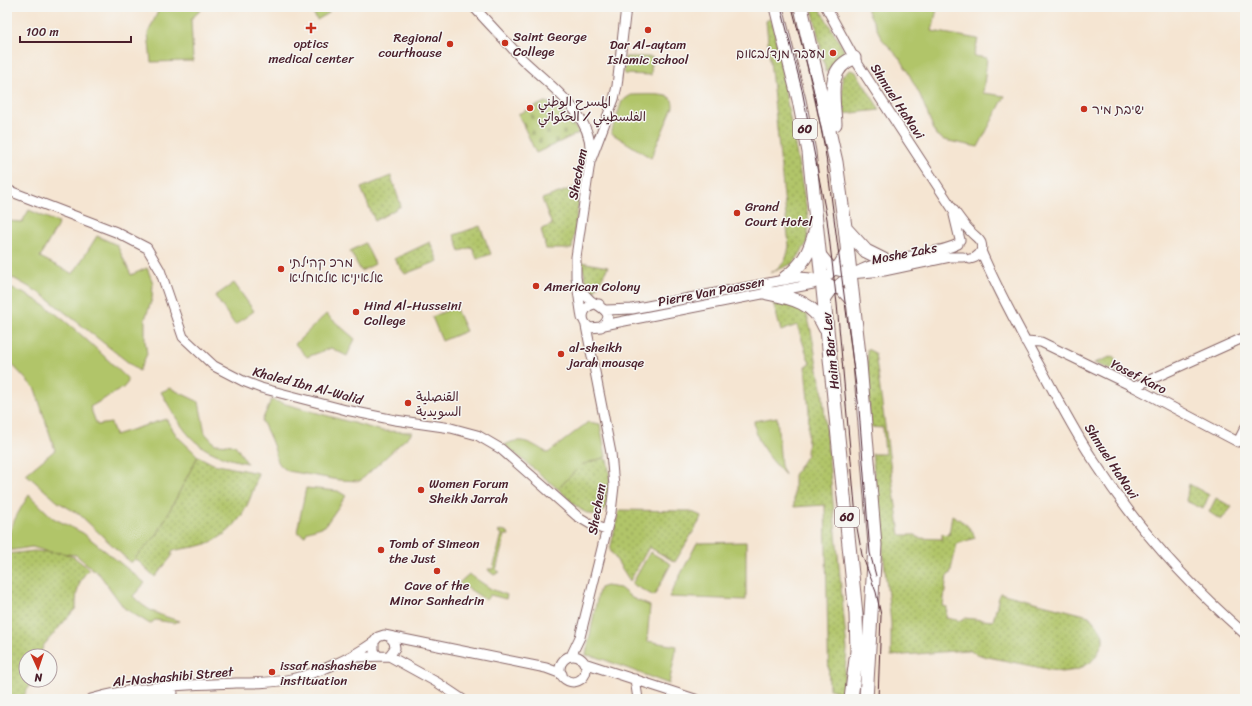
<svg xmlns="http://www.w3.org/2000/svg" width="1252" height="706" font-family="Sriracha,'Playpen Sans Arabic','Playpen Sans Hebrew',sans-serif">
  <defs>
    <pattern id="cemetery-stones" width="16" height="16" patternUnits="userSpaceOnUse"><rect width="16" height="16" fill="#b1c569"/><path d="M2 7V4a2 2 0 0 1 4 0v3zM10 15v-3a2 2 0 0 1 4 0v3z" fill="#929f57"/></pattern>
    <pattern id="park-dots" width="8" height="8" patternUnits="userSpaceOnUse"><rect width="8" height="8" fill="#b1c569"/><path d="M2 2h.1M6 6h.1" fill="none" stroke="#929f57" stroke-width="1.8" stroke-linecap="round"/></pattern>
  </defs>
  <rect width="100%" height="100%" fill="#f6f6f2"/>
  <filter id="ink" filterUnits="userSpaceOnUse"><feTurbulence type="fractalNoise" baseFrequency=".025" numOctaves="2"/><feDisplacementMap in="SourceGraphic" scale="8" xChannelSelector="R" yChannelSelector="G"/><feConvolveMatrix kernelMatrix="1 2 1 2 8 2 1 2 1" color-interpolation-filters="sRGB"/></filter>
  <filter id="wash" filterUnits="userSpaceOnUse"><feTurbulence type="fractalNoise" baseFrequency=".012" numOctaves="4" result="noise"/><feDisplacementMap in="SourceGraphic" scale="16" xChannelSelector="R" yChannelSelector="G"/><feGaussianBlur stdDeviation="0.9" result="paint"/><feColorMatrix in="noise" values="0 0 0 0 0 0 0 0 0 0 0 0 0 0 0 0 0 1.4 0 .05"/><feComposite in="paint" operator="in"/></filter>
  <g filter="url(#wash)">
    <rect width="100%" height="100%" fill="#f5e5d2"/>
    <path fill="#b1c569" stroke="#7e724a" d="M160,7H204L191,19L193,61L151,62L148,33Z
      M310,7H326L329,13L317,20Z
      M866,7L937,9L932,31L978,39L974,56L987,58L983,93L1005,96L978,147L944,140L936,135L920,95L902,61L882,39Z
      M625,57H652L651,75L624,74Z
      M631,95C639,95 665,93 670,98C673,100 673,104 673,107L651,158L611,133L622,101Z
      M29,210L59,223L40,257L73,274L97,236L117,245L131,275L147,268L153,283L152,299L145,319V341L147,354L139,371L43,295L15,279L7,277V221L22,222Z
      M365,243L375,264L361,271L350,251Z
      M234,283L254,311L235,325L215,296Z
      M7,288C43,293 100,353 127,378L128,382L123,388L90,407L97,425L111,423L115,435L166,419L177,436L198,456L157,535L131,563L79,514L58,502L26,474L55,450L35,389L7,359L12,339L7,335Z
      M455,307L466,331L442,341L432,317Z
      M326,314L355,339L347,356L331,348L307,357L295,344Z
      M170,388L199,402L205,433L215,444L235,445L247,463C194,452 187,437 161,392Z
      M271,400L382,431L413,432L360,481L339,480L288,471C274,462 278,458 273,445C270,437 266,429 262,421Z
      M777,417L781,466L785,475C770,458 756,444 754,421Z
      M588,422L600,424L606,457L581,465L558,489L505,445C522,435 533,445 548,453Z
      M306,488L338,491L346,496L325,526L308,531L305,536L297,532Z
      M29,495L53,518L83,533L145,583L133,596C146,611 160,615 179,621L174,623L155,620L150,624L124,608L100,575L76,555L49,552L32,547L7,551C7,530 18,512 29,495Z
      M502,530L508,532L509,535H505L496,570L500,572L494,575L489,571L488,569H493L502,534L498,532Z
      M746,542V600L669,597L697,543Z
      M650,552L671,564L654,596L632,584Z
      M469,574L491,589L507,595L506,599L490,595L486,600L466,587L462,589L459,583Z
      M606,586L620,588L632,598L650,606L647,641L677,646L669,684L597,657L586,655L598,594L600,588Z"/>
    <path fill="url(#cemetery-stones)" stroke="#7e724a" d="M545,102C562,105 569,119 579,133L536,153L518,114Z"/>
    <path fill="url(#park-dots)" stroke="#7e724a" d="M812,7H819L845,52L836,59L826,73Z
      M770,18L773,25L809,222L807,243L794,263L770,273C784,265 786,262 789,246L766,21Z
      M850,70L856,72L880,110L843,114L842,76Z
      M391,176L401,206L375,221L361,188Z
      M581,185L572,249H546L541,229L552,225L542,199Z
      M480,226L491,254L477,259L472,247L460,251L454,235Z
      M430,242L438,261L405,274L394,259Z
      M581,262L608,267L593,294L586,280Z
      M785,301L806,312C814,336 815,362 822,387L847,650L842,699H837V691L829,689L825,505L794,507V475L807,455L809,412L805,366L810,364L797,325L781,331L773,302Z
      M867,349L875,353L900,535H916L918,538L942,539V534L949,535L952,515C963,522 971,526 975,538L957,544L950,574L947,576L943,606L947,607L946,618L962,621L964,618L993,621L1000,593L1089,616L1100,629L1103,636V642L1096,656L1091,662L1077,670L1061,672L983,656L967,650L891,656V623L872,454H885L883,428L870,427Z
      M1113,356L1123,375L1094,363Z
      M198,456L213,464L258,473C250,504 239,532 206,544C195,548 183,548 172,551V556L155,577L135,558L157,535Z
      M603,458L607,460C611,473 614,521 590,514C578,511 566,496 558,489L581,465Z
      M1189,484L1209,495L1203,509L1186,501Z
      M1216,498L1232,507L1221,520L1209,512Z
      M619,510L690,511L701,516L699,522L675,562L649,547L630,581L610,550Z
      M34,551L63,553L74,557L89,569C78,581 76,592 76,608L43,646L40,656H26V680H33L22,699H7V554Z"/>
  </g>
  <g filter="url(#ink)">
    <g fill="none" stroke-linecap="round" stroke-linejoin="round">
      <g stroke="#866465" stroke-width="11">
        <path id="minor" d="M474,7C489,24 505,40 520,57C545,82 594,114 590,154
          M826,7L854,58L952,208C958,216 963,224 970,231C973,235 979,238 981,243C984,252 977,258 970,259
          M7,190L116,232L147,248L160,270L183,337L214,366L243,381L261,388L346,410L395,420L451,428L477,435L501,449L577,516L592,525L606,530
          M954,215L960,240
          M981,251C999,293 1021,333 1043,372C1060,403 1076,435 1096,464C1137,528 1188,584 1245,634
          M821,254L834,270L850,274L884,271L950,257H963
          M578,285C581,291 585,295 590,300C599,307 618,313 601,327L590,328C577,319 584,303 599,304
          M825,302C844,265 888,261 926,253C937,251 948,249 958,244
          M606,310L632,309L799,277C822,278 840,284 852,305
          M582,318L576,277V257L590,162L614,99L617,86L626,7
          M604,325L813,284C830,278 841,263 847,247
          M1025,341L1041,342L1134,387L1238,442L1245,428
          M1134,387L1245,337
          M378,656L374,651V642L378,637L384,635L546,668L562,674
          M389,656L438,683L462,699
          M571,656L580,637L611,512L614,486L611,453L586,326
          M560 669a13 13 0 1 1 26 0a13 13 0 1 1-26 0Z
          M353,657L389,656L395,648L394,642L390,637
          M584,663L695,699
          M635,679L638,699
          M91,699C137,685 188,685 236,683C255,683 273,683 291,679C319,673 350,659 374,642
          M115,699L173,693"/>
      </g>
      <g stroke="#866465" stroke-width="15">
        <path id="highway" d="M776,7L799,100L809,152L856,614L857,651L851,699
          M801,7L836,162L845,227L860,364L875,545L866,699
          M835,124C834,98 825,69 854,58
          M845,228L866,251L886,261
          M785,278C802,266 810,252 815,232
          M767,293C792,298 814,302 825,328"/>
      </g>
      <use href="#minor" stroke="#fff" stroke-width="9"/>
      <use href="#highway" stroke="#fff" stroke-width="13"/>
      <path stroke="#4a1f2b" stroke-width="1" d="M781,7L802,90L827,219L837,304L857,528L862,555L876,592L881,615L878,699
        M792,7L813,88L825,149L859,409L870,553L876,576"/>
    </g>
  </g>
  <g fill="#c8321e" stroke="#f6f6f2" stroke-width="1.5">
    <path d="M309 22h4v4h4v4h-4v4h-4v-4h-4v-4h4z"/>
    <circle cx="648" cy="30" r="4"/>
    <circle cx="505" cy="43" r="4"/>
    <circle cx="450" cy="44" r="4"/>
    <circle cx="833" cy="53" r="4"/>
    <circle cx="530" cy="108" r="4"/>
    <circle cx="1084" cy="109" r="4"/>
    <circle cx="737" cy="213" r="4"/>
    <circle cx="281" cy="269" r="4"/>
    <circle cx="536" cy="286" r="4"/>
    <circle cx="356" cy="312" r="4"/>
    <circle cx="561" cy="354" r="4"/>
    <circle cx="408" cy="403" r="4"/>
    <circle cx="421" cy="490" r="4"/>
    <circle cx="381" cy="550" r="4"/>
    <circle cx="437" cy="571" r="4"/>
    <circle cx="272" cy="672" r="4"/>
  </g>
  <g text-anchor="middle" stroke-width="3" stroke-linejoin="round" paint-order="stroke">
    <g fill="#f6f6f2" stroke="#7e6067" stroke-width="1">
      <rect x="793" y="119" width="24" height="20" rx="3"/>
      <rect x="835" y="507" width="24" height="20" rx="3"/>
    </g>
    <g font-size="12" font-weight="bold" fill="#4a1f2b">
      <text x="805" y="133">60</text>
      <text x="847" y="521">60</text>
    </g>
    <g font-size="13" fill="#4a1f2b" stroke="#f6f6f2" text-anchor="start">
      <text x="513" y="41">Saint George<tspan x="513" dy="15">College</tspan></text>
      <text x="442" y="42" text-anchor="end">Regional<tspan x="442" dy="15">courthouse</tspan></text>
      <text x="311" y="48" text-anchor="middle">optics<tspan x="311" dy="15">medical center</tspan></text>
      <text x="648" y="49" text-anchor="middle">Dar Al-aytam<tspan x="648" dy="15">Islamic school</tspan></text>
      <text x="825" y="58" text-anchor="end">מעבר מנדלבאום</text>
      <text x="538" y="106">المسرح الوطني<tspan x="538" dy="15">الفلسطيني / الحكواتي</tspan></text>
      <text x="1092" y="114">ישיבת מיר</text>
      <text x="745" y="211">Grand<tspan x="745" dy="15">Court Hotel</tspan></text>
      <text x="289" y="267">מרכ קהילתי<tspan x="289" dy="15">אלאיניא אלאחליא</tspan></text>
      <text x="544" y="291">American Colony</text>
      <text x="364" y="310">Hind Al-Husseini<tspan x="364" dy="15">College</tspan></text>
      <text x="569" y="352">al-sheikh<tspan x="569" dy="15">jarah mousqe</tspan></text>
      <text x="416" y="401">القنصلية<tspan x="416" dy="15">السويدية</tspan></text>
      <text x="429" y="488">Women Forum<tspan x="429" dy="15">Sheikh Jarrah</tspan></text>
      <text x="389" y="548">Tomb of Simeon<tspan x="389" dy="15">the Just</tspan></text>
      <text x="437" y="590" text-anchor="middle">Cave of the<tspan x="437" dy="15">Minor Sanhedrin</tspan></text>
      <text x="280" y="670">issaf nashashebe<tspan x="280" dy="15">instituation</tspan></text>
    </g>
    <g font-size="13" fill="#4a1f2b" stroke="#f6f6f2">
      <text transform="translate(898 101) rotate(57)" y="5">Shmuel HaNavi</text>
      <text transform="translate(577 174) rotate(-79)" y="5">Shechem</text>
      <text transform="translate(904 253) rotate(-11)" y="5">Moshe Zaks</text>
      <text transform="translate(711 291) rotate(-11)" y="5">Pierre Van Paassen</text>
      <text transform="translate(830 351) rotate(-96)" y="5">Haim Bar-Lev</text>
      <text transform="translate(1139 376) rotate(27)" y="5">Yosef Karo</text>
      <text transform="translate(308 385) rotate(15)" y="5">Khaled Ibn Al-Walid</text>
      <text transform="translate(1112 461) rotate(57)" y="5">Shmuel HaNavi</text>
      <text transform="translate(596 509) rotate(-80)" y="5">Shechem</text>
      <text transform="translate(173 676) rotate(-5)" y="5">Al-Nashashibi Street</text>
    </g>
  </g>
  <rect width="1252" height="706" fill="none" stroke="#f6f6f2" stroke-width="24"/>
  <g transform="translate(38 668) rotate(177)"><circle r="19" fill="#f6f6f2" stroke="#b1a0a2"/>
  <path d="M0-3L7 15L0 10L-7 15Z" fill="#c8321e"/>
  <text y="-6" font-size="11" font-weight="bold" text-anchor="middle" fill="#4a1f2b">N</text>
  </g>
  <path d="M20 36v6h111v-6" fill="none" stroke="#4a1f2b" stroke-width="2"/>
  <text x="26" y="36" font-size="12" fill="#4a1f2b" stroke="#f6f6f2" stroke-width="3" paint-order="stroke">100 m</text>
</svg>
